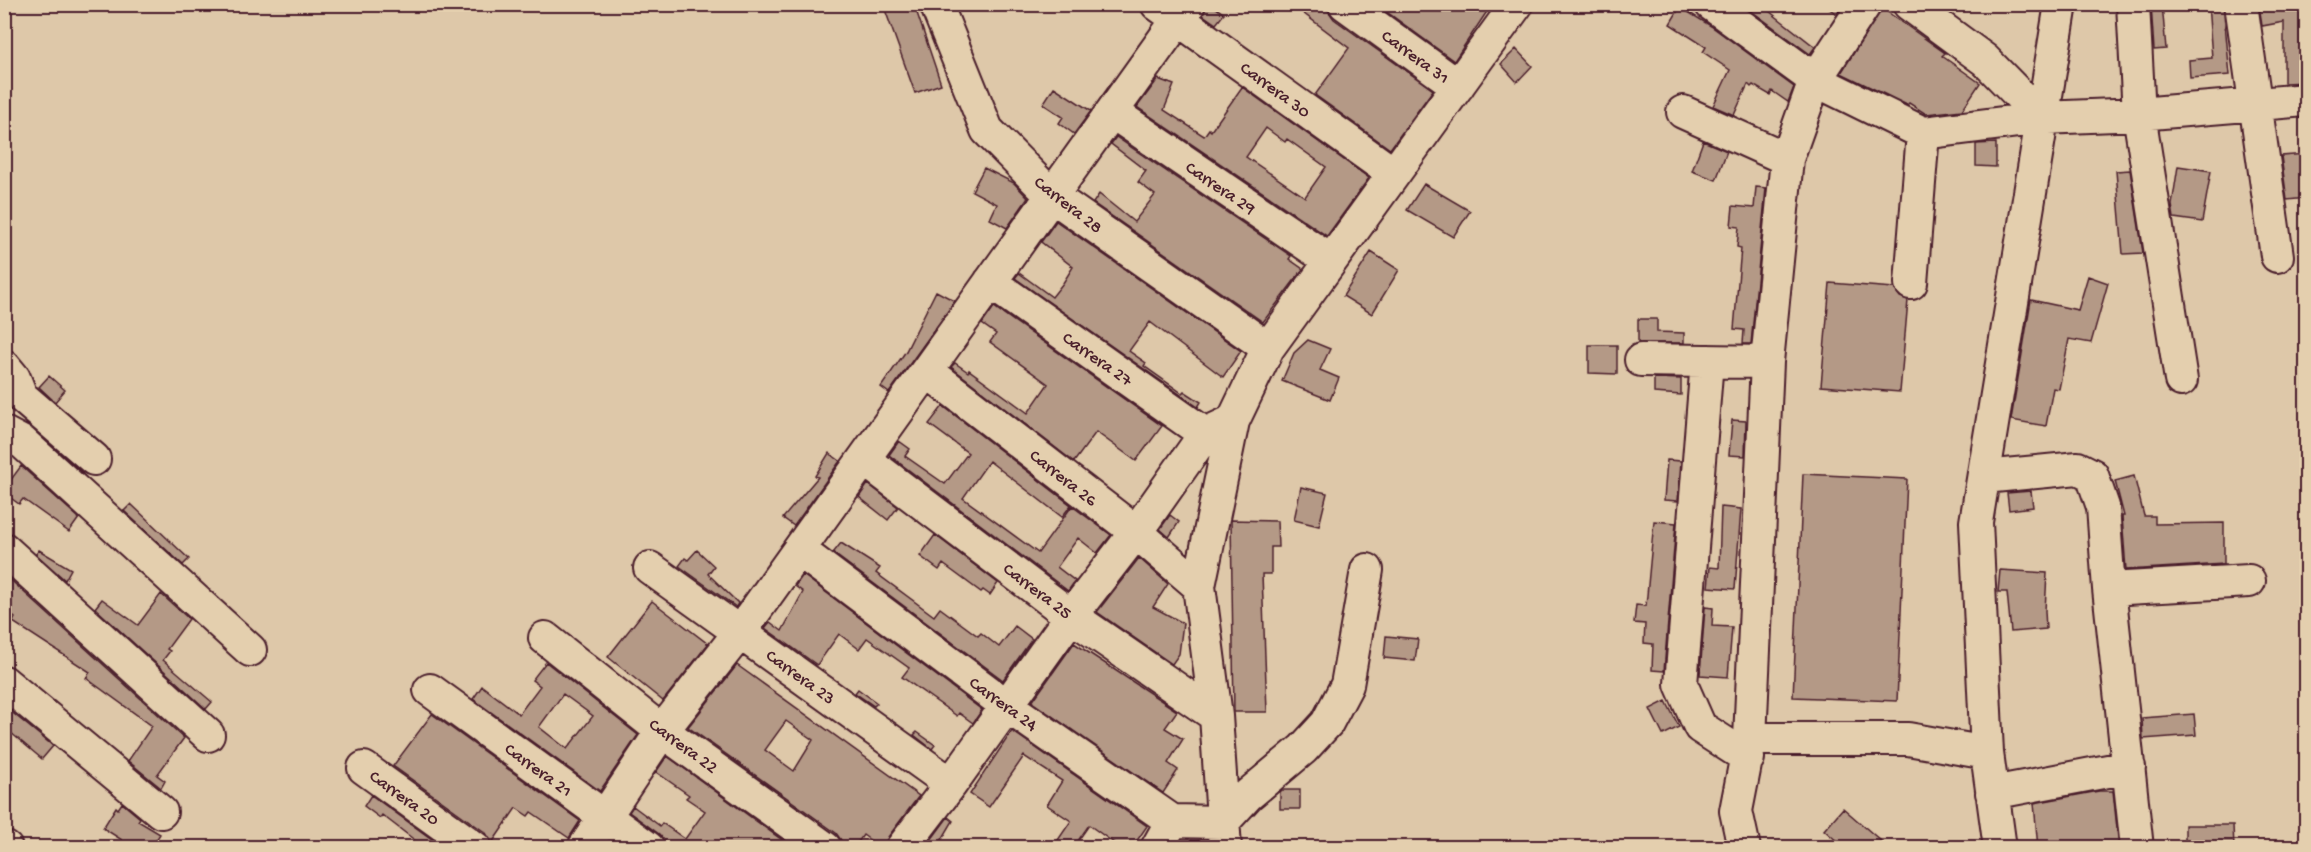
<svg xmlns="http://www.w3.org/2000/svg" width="2311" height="852" font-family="'Gochi Hand',sans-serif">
  <rect width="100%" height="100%" fill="#dec8a9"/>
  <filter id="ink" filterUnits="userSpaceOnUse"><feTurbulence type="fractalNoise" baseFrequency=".0167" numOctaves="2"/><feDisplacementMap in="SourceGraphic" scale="12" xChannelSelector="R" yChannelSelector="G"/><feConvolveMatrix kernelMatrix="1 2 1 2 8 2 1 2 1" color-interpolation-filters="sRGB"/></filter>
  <g filter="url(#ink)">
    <path fill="#b49986" stroke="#4a1f2b" stroke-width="1.5" fill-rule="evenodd" d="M883,4H914L941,84L915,93Z
      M1207,4H1211L1224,14L1216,24L1203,15Z
      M1291,4H1327L1329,12L1334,19L1433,90L1390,149L1315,95L1349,48Z
      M1376,4H1492L1454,61Z
      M1742,4H1760L1815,47L1810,54Z
      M1822,4H1843L1837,14Z
      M2151,4H2162L2166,49L2154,50Z
      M2208,4H2223L2230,75L2190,78L2189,60L2212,58Z
      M2259,4H2307V82L2284,83V22L2262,26Z
      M1680,7L1711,26L1794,87L1788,102L1772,91L1770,95L1753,85L1751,87L1748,84L1734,115L1713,106L1730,70L1703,52L1706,47L1670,24Z
      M1882,8L1945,53L1942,56L1980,83L1962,110L1926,114L1909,103L1907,105L1841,73Z
      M1516,49L1532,66L1517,82L1501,64Z
      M1158,79L1174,85L1164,110L1204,136L1209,129L1211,131L1242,87L1369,178L1327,236L1137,107ZM1266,128L1285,142L1287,139L1326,167L1305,197L1246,157Z
      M1054,87L1091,111L1074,134L1059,123L1063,117L1043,104Z
      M1116,137L1291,256L1289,259L1303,269L1263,322L1093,203L1099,194L1134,222L1155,195L1138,182L1146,171L1111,144Z
      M1703,141L1727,151L1716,180L1692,171Z
      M1996,143V167L1976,166V144Z
      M2307,154V198L2287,200L2281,156Z
      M2178,166L2211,171L2202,222L2174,218L2172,205Z
      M984,168L1014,183L1028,198L1007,228L990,219L997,204L972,191Z
      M2130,170L2143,253L2123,254L2116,171Z
      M1424,184L1470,211L1453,237L1407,210Z
      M1756,187L1766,188L1751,344H1743L1744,330L1734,329L1741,248L1737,247L1739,227L1731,226L1733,206L1754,208Z
      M1056,221L1241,351L1223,377L1150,322L1129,351L1146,363L1144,366L1182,393L1184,391L1201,402L1198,407L1015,278L1019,273L1052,297L1063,283L1073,267L1041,242Z
      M1371,252L1399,270L1372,314L1343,296Z
      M2088,276L2108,283L2091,343L2069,339L2059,389L2053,388L2046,426L2011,420L2031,300L2078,310Z
      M1830,283L1894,288L1900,297L1908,300L1900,392L1821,386Z
      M936,291L955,301L889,393L881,387L906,351Z
      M994,307L1162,426L1136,461L1096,432L1074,462L951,367L955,363L968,372L969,370L1028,413L1048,384L990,342L996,334L982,324Z
      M1638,319H1657V332L1684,333V343H1638Z
      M1308,340L1330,349L1320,370L1339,378L1330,400L1282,381L1294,353Z
      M1589,345H1617V374L1589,373Z
      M49,376L65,390L55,402L39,387Z
      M1654,378L1681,379V395L1654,393Z
      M943,406L1071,505L1062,517L989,461L963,498L1038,553L1072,506L1111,535L1097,553L1078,538L1057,567L1075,581L1068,591L889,455L899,441L910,449L905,456L945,484L968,453L929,424Z
      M1732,420L1746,421L1745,456L1729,455Z
      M829,453L840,461L794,526L783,518L818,477L815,476Z
      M1667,460L1681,461L1678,501L1664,500Z
      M21,466L79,518L69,532L23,499L19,504L4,493V489Z
      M1803,474L1907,479L1897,701L1793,697Z
      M2134,476L2144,516H2155V524L2224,523V564L2126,570L2122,516H2124L2115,481Z
      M868,484L898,507L888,520L859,497Z
      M1301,487L1327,493L1319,526L1294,520Z
      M2031,491L2033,507L2009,510L2007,493Z
      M131,504L189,559L183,565L124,511Z
      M1721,507L1741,509L1735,589L1708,587L1710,567L1719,568Z
      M1170,515L1179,522L1169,537L1160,529Z
      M1231,520L1277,521L1278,547H1271V574H1262L1267,712H1234Z
      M1654,521L1676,523L1664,671L1652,670L1653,644L1644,643L1645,624L1634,623L1636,605L1646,606Z
      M935,535L998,583L990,595L983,590L981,592L943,564L939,570L920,556Z
      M841,543L880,568L876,573L934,616L940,608L978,636L981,633L999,647L1015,626L1032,639L1003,680L833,553Z
      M39,550L71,569L65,580L36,554Z
      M697,550L714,566L708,574L738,603L736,607L679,566L685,558L688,560Z
      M1139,558L1168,584L1153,607L1183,623L1179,654L1172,664L1097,612Z
      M2000,570L2047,573L2045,611L2046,629L2011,632L2007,592H1998Z
      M4,574L184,738L157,775L165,781L161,788L128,761L152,726L86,678L90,672L13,622L15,618L4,608Z
      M803,575L982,710L973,723L959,713L957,716L902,677L909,668L867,638L859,649L839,634L817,665L765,628L770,622L782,631L803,592L795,586Z
      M161,594L189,619L167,649L170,651L163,660L212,702L206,709L95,608L102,599L138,625Z
      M652,601L708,644L663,701L608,657Z
      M1705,607L1713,608L1712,626L1732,627L1728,677L1700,675Z
      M1386,636L1418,639L1415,661L1384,658Z
      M1074,643L1177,711L1165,728L1183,739L1168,763L1178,770L1163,793L1032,702Z
      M546,662L638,735L600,791L473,699L482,686L519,714L540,686L532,680ZM563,694L593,716L567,749L539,727Z
      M737,665L919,796L888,837L884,848H881L863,835L854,848H843L841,840L836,833L688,727ZM786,721L813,740L794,771L765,750Z
      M858,689L877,703L874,706L855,693Z
      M1666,701L1679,727L1663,735L1650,709Z
      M4,706L53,746L42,759L4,727Z
      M432,714L580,821L569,838L531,812L528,816L516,808L492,843L486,833L393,766Z
      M2194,714L2196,735L2143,739L2142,718Z
      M1012,731L1147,826L1132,848H1121L1089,825L1073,848H1069L1058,840L1071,821L1047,805L1062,781L1024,756L989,807L970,794Z
      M917,732L935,745L932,749L914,735Z
      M667,756L793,848H666L664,840L659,834L629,812L633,806L660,826L662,823L685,839L705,811L686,798L689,795L656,772Z
      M1282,790H1300V809H1280V792Z
      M2099,791H2113L2119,848H2038L2034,803Z
      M371,795L444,848H425L382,815L380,818L364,806Z
      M122,803L140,818L138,821L160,834L151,848H117L122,840L103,828L116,807L118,809Z
      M1843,808L1889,848H1845L1824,830Z
      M948,817L953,821L937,848H925Z
      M2185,825H2233L2234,848H2185Z"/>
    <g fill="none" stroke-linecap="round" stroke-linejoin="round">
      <g stroke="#4a1f2b" stroke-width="36">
        <path id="minor" d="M936,4L987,130L1052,196L1268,348
          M1157,4L1394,174
          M1345,4L1458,86
          M1711,4L1815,80L1923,133L2042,118L2139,114L2306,100
          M1909,4L1985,60L2042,118
          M2133,4L2139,114L2181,380
          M2241,4L2277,256
          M1112,112L1331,261
          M1683,112L1787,159
          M990,282L1205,434L1214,436L1223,445
          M1911,283L1923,133
          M1641,360L1767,362
          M1707,361L1681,684L1700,727L1748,758
          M4,366L14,378L21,396L94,459
          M927,371L1136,532L1199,586
          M4,433L23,443L250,650
          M864,459L1071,616L1216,716
          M1984,477L2078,468L2092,475L2103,507L2109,589L2137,848
          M4,549L208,735
          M799,550L1007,706L1172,821L1223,822L1248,795L1303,749L1327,723L1347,685L1367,570
          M650,568L951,784
          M2109,589L2249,581
          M545,638L662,731L825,848
          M4,682L161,812
          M430,690L648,848
          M1750,739H1908L1987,753
          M364,768L475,848
          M1992,793L2129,767
          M4,847L6,848
          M584,848L662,731L740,632L1189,4
          M902,848L951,784L1071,616L1136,532L1205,434L1233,421
          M1157,848L1172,821
          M1225,848L1216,716L1199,586L1233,421L1268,348L1517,4
          M1744,848L1736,811L1750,739L1767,362L1787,159L1815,80L1865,4
          M2000,848L1987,753L1976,522L2061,4"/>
      </g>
      <use href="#minor" stroke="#e4cfae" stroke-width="32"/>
    </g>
  </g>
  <g text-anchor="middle" stroke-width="5" stroke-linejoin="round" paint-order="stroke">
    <g font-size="18" fill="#4a1f2b" stroke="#e4cfae">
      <text transform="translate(1416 56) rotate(36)" y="6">Carrera 31</text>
      <text transform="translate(1276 89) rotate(36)" y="6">Carrera 30</text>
      <text transform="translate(1221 187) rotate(34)" y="6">Carrera 29</text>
      <text transform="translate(1069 204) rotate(38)" y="6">Carrera 28</text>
      <text transform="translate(1098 358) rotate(35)" y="6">Carrera 27</text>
      <text transform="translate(1064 477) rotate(38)" y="6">Carrera 26</text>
      <text transform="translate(1038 590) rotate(37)" y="6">Carrera 25</text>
      <text transform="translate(801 676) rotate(36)" y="6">Carrera 23</text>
      <text transform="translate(1004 703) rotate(36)" y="6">Carrera 24</text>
      <text transform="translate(684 745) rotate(36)" y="6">Carrera 22</text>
      <text transform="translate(539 769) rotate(36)" y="6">Carrera 21</text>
      <text transform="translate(405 797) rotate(36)" y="6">Carrera 20</text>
    </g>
  </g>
  <rect width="2311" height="852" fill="none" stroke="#e4cfae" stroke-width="24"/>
  <rect x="12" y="12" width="2287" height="828" fill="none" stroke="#4a1f2b" stroke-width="2" filter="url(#ink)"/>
</svg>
